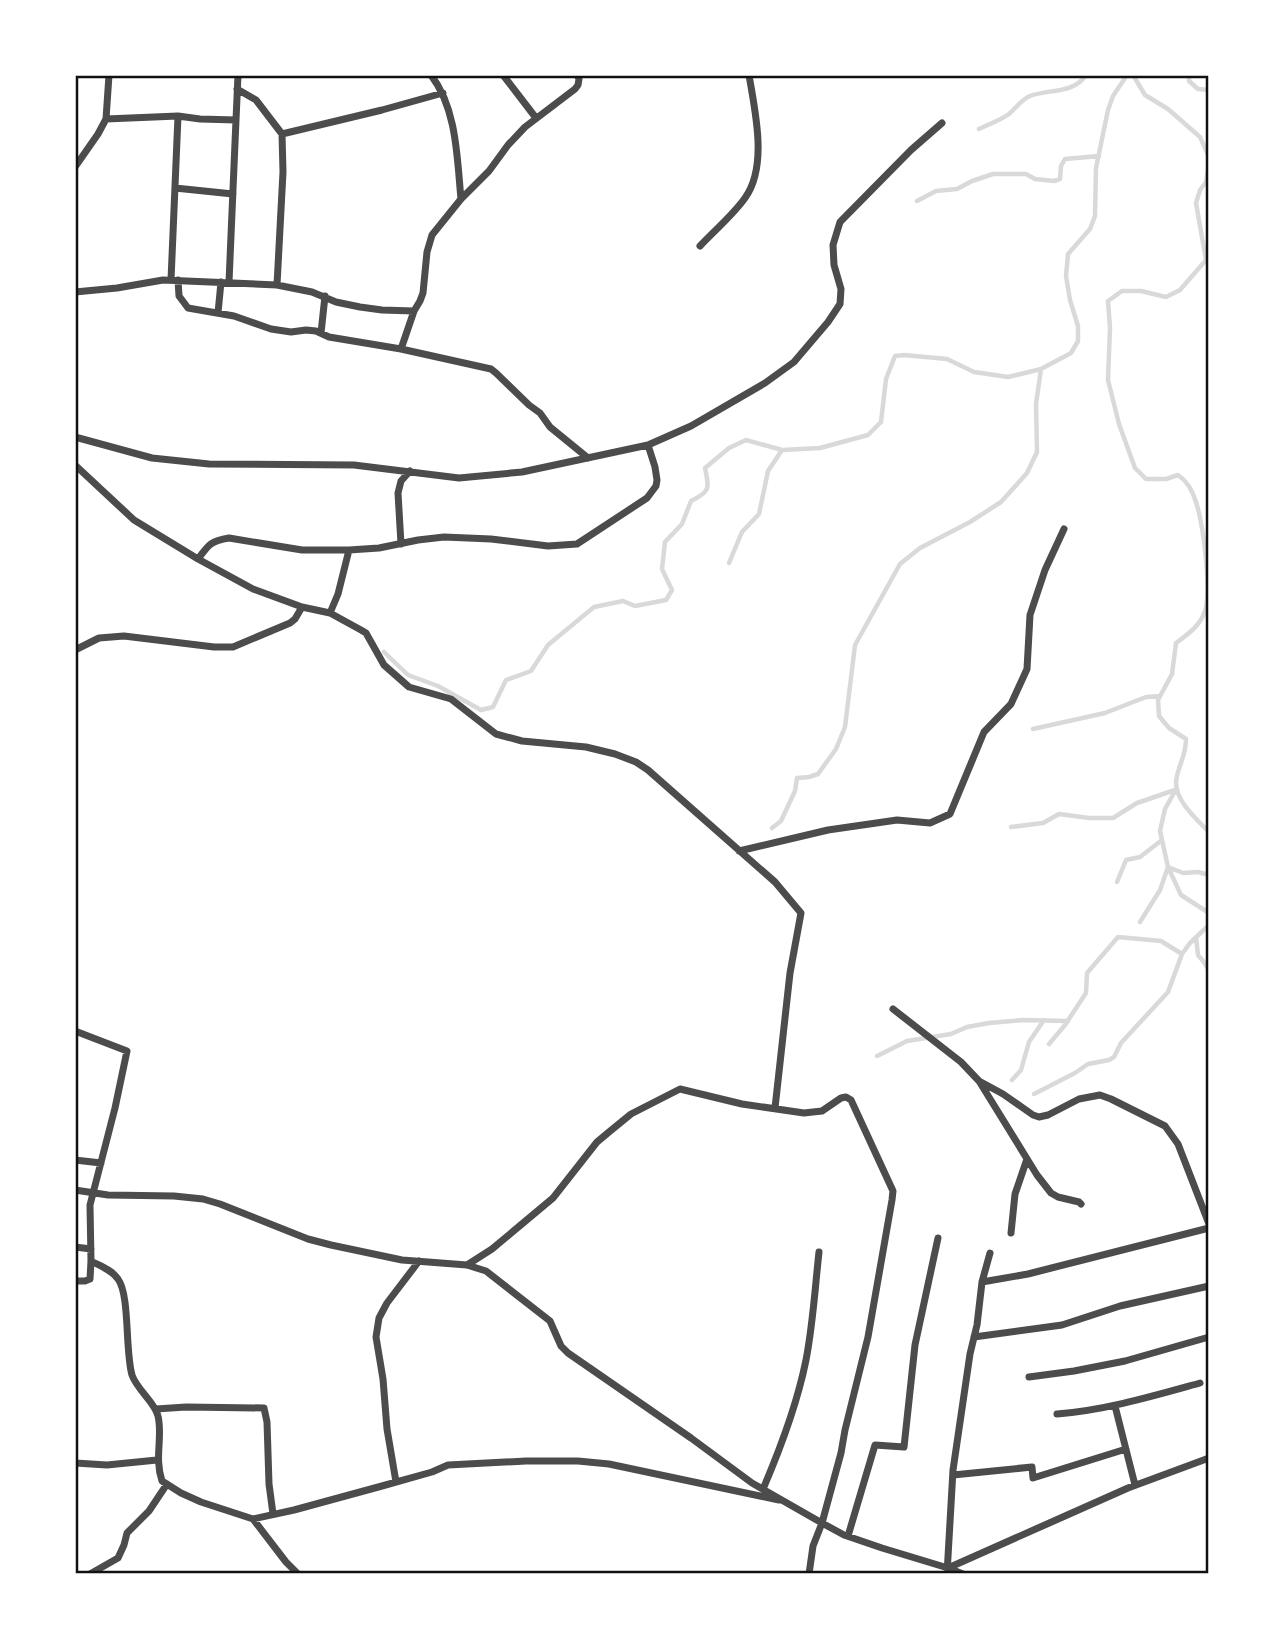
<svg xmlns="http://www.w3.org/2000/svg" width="1284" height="1649" font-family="'Space Grotesk',sans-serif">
  <rect width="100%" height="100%" fill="#fff"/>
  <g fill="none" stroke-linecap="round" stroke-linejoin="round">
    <path stroke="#d9d9d9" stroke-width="4.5" d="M1133,75L1145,95L1168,109L1200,137L1209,157
      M1189,75V81L1198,89L1209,90
      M979,129C989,124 1001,120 1009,114C1016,108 1021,100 1030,96C1048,89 1074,94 1086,75
      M1209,164L1206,182L1200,190L1196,203L1206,260L1180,290L1166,297L1141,291H1122L1108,301L1110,328L1108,380L1119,424L1135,468L1146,479H1166L1178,475C1187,481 1193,492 1196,502C1203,524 1212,589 1205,611C1200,626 1188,634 1176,643L1172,674L1158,700L1159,716L1169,728L1186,739C1186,755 1180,762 1177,776C1171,797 1195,818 1209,832
      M917,201L936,191L957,189L972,181L993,174H1026L1035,179L1054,181L1060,179L1061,166L1065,159L1099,156
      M729,563L742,532L759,514L768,471L782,450
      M384,652L408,675L438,686L481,710L493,707L506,680L531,671L548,645L594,607L623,601L635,606L666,600L672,590L662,569L665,542L682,524L691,501C711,491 709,488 705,468L729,448L746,440L782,450L820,448L868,435L881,422L886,379L895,356L904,355L947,359L974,372L1008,377L1041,369L1071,353L1078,341V326L1070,300L1066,276L1068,254L1090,229L1095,216L1096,168L1108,110L1113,96L1127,75
      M1033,729L1105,713L1146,697L1160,696
      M1175,791L1165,809L1160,831L1168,867L1181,895L1209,913
      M1011,827L1043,823L1059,814L1089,818H1113L1137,803L1175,790
      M772,828L781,821L795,791L797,778L809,777L818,774L836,749L845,727L855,645L900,564L920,548L970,522L1001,502L1027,473L1037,452L1036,404L1041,369
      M1117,882L1126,860L1140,857L1162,840
      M1140,922L1160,890L1168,867L1183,873L1198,872L1209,875
      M1196,937L1198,955L1203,961L1209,970
      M1049,1044L1065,1025L1086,993L1087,973L1118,937L1161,941L1182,954L1190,943L1209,925
      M877,1056L907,1041L951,1034L967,1027L989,1023L1023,1020L1068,1021
      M1012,1080L1021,1070L1029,1042L1044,1020
      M1034,1094L1075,1073L1088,1064L1109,1060L1114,1057L1121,1043L1168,992L1182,954"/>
    <path stroke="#4c4c4c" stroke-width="7" d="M431,75C457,109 457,158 461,199
      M503,75L536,118
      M577,75L579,79L578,85L575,89L525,127L508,145L489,171L461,199L432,235L427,252L423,293L420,301L414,311L401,349L491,369L496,373L529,405L540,413L550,427L588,458
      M237,89L256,100L282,134L283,172L277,285L312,292L336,302L360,307L382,310L414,311
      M106,119L109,75
      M282,134L382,110L443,93
      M75,167L98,134L106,119L178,116L200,119L236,120L238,75
      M175,188L233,194
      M700,246C714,231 733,215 745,198C768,166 755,111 749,75
      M171,280L178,116
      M178,280L179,296L188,308L234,316L271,329L291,332L306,330L316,331L329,337L401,349
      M229,282L236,120
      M75,292L117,288L163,280L277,285
      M218,313L221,282
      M321,333L325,296
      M75,437L152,458L209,464L354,465L459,478L522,472L648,445L691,426L765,383L794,362L828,322L840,304L841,289L834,265L833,245L840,222L911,150L942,123
      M75,465L134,520L198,559L253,589L302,607L330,613L361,630L366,633L384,665L409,687L451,699L496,734L522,741L586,747L615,754L636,762L648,770L775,882L801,913L790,973L775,1108
      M401,544L398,493L401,481L410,471
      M198,559C209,544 211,541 229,538L302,550H349
      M330,613L338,594L349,550L379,548L418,540L444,537L491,539L548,546L577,544L647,498L656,486L657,480L655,467L648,445
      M75,650L99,638L124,636L214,647H233L290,623L295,619L302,607
      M739,851L828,830L897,820L930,823L950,814L984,732L1011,704L1027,669L1030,615L1045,570L1064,529
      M893,1009L961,1062L979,1081L1037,1175L1051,1193L1058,1197L1079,1202L1081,1204
      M75,1031L127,1051L115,1108L90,1205L91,1261L90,1279L85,1281H75
      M979,1081L1003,1094L1033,1115L1039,1117L1048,1115L1079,1099L1100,1095L1111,1099L1165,1126L1178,1144L1209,1224
      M75,1160L101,1163
      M75,1190L108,1195L174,1196L203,1199L220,1204L308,1239L331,1245L402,1260L467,1265L486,1271L550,1321L561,1346L568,1353L691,1438L752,1483L822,1523L844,1535L882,1548L948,1568L963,1574
      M1011,1233L1015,1194L1027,1159
      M75,1247L91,1249
      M91,1261C100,1266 112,1270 118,1279C130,1295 125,1351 132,1375C137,1390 155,1402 158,1416C163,1437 154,1457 162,1481L181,1493L201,1502L253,1519L286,1562L298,1574
      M467,1265L492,1249L553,1198L597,1142L609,1132L631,1114L680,1089L742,1104L804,1113L822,1111L841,1098L846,1097L851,1100L893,1191L892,1200L868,1337L845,1430L841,1453L822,1523L813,1546L809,1574
      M982,1282L1028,1274L1209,1228
      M974,1337L1062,1325L1120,1306L1209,1286
      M1029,1377L1074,1371L1125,1361L1209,1337
      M1115,1406L1135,1485
      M156,1409L186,1407L264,1408L267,1422L269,1484L273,1514
      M1057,1414C1106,1410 1153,1396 1200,1383
      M75,1463L107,1465L157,1460
      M953,1475L1032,1467L1033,1478L1126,1449
      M396,1482L387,1429L383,1379L376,1337L379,1318L387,1303L419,1261
      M763,1489C781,1447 797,1405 806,1360C813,1324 815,1288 819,1252
      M253,1519L294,1510L382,1486L432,1472L448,1465L526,1461H578L609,1464L779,1500
      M848,1536L875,1445L904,1447L915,1345L938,1238
      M948,1568L1128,1488L1209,1458
      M90,1574L118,1558L124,1545L127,1533L149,1511L167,1484
      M947,1574L953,1470L970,1354L977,1325L982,1282L990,1253"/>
  </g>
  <rect width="1284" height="1649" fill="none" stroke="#ffffff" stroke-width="154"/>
  <rect x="77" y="77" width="1130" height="1495" fill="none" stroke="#111" stroke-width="2.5"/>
</svg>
